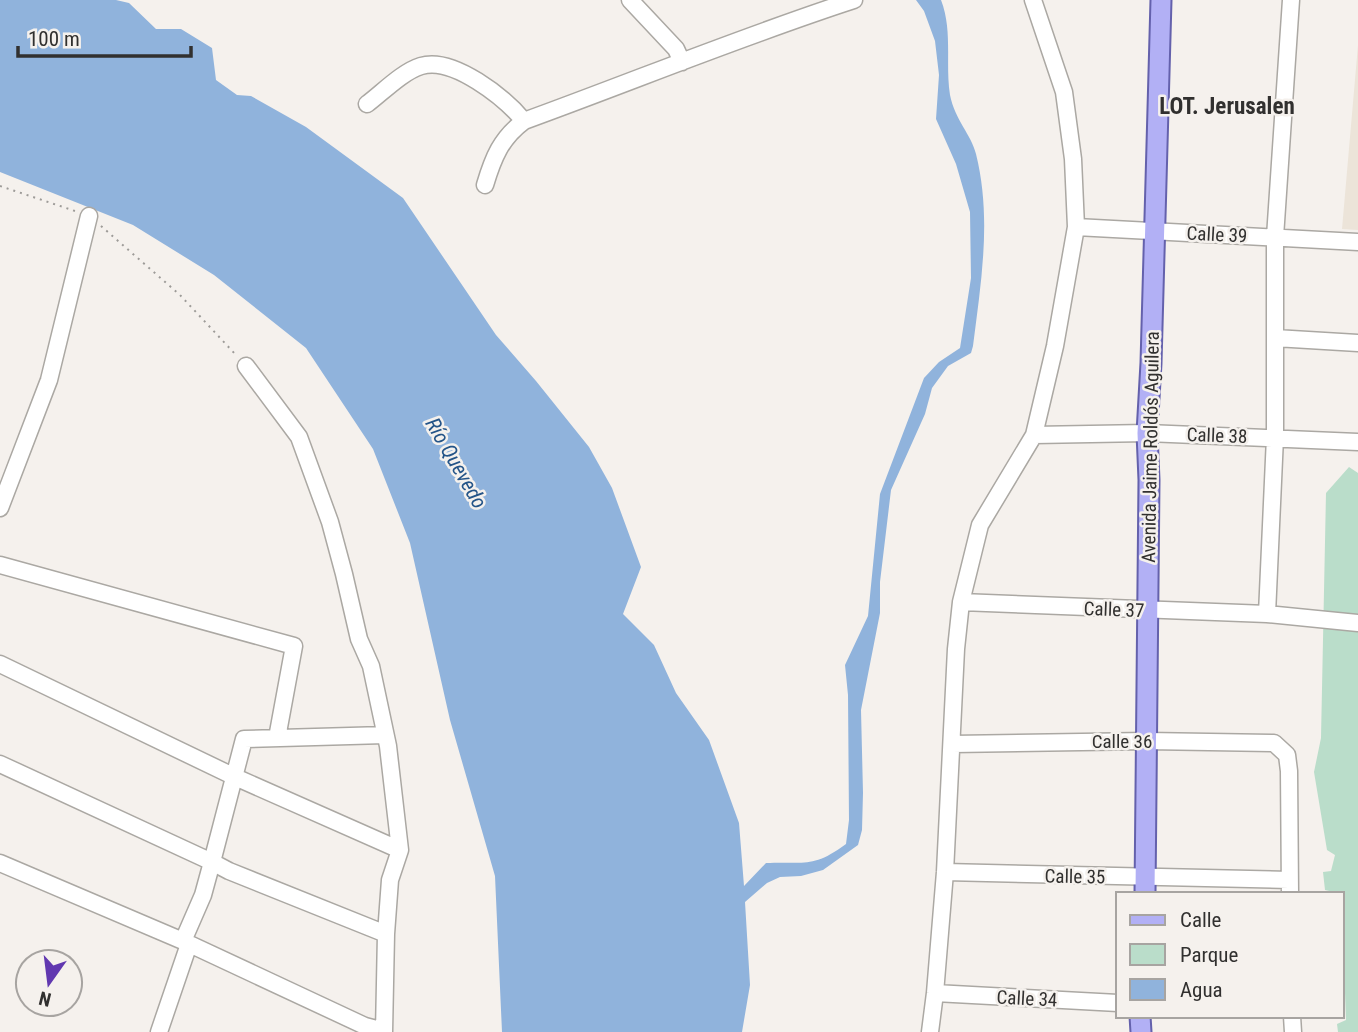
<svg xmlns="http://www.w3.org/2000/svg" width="1358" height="1032" font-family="'Roboto Condensed',sans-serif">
  <rect width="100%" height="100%" fill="#f5f1ed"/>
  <path fill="#ece4d9" d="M1358,45V230L1342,229Z"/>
  <path fill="#baddca" d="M1349,467L1358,473V1032H1338L1337,1024L1346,1020L1345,993H1342V894L1325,890L1323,872L1331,871L1335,855L1327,850L1314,772L1321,738L1326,493Z"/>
  <path fill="#90b3dc" d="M0,0H116L129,3L156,29H181L212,48L216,80L237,95L251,96L306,127L403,198L496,335L536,381L589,447L612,488L641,567L623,614L654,645L676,693L709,740L739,823L744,886L766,863C805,861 812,869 846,844L849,820L848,695L845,665L868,616L880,494L924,378L939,362L960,348L971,278L970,212L956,164L936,119L939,75L935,41L924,11L916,0H941C953,31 945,63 950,95C955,120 971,134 976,154C992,218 981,282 973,346L971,353L948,366L932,388L925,414L891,490L880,582V613L861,710L863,793L862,830L858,845L823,870L801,876L780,877L767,883L745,902L750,985L742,1032H502L495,876L450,720L410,543L373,449L306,348L214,275L133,225L0,172Z"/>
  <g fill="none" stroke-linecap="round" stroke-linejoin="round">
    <g stroke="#aba8a3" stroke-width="19">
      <path id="minor" d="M630,0L676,49L682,62
        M367,104C383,92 402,72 421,66C453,56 505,98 524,121
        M485,185C493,158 501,138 524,121C634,81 743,36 854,0
        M1076,227L1358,242
        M1275,338L1358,343
        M246,366L299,437L330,522L344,574L359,639L371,666L388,746L400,850L390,880L386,934L384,1032
        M1034,435L1147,433L1358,442
        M0,508L49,380L89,216
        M0,565L294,646L277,738
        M961,602L1267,614L1358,623
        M1267,614L1275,437V237L1291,0
        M0,664L235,777L400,850
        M953,744L1147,741L1274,743L1287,755L1289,771L1290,894
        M0,764L212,862L244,739L385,735
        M0,863L183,941L365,1026L384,1031
        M945,872L1289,880
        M183,941L203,895L212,862L229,871L386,934
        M935,993L1118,1003
        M1292,1016L1293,1032
        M159,1032L189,944
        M930,1032L935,993L945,872L956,649L961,602L980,525L1034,435L1055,346L1076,227L1073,159L1064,92L1033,0"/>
    </g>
    <g stroke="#6461ac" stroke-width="23">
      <path id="major" d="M1145,894L1149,480L1147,433L1151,363L1161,0
        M1140,1016L1141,1032"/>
    </g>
    <path stroke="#9d9b98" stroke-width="2" stroke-dasharray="2 5" stroke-linecap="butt" d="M0,186L75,211
      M101,226L180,295L236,355"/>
    <use href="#minor" stroke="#fff" stroke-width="16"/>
    <use href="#major" stroke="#b2b0f5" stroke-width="19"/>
  </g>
  <g text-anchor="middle" stroke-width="5" stroke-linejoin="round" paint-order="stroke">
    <g font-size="19" fill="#31302f" stroke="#f5f1ed">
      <text transform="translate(1217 234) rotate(3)" y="7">Calle 39</text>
      <text transform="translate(1217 435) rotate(2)" y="7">Calle 38</text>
      <text transform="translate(1150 447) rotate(-89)" y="7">Avenida Jaime Roldós Aguilera</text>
      <text transform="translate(1114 609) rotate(2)" y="7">Calle 37</text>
      <text x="1122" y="748">Calle 36</text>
      <text transform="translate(1075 876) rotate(1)" y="7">Calle 35</text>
      <text transform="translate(1027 998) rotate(3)" y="7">Calle 34</text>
    </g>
    <g font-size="21" font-style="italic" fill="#245488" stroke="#f5f1ed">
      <text transform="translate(456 463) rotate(60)" y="7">Río Quevedo</text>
    </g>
    <g font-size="23" font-weight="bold" fill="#31302f" stroke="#f5f1ed">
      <text x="1227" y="114">LOT. Jerusalen</text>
    </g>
  </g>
  <rect x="1116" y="892" width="228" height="126" fill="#f5f1ed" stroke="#a7a4a1" stroke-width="2"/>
  <rect x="1130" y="915" width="35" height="10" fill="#b2b0f5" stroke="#a7a4a1" stroke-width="2"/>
  <text x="1180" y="927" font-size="21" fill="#31302f">Calle</text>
  <rect x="1130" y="944" width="35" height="21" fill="#baddca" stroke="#a7a4a1" stroke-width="2"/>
  <text x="1180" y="962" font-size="21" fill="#31302f">Parque</text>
  <rect x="1130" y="979" width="35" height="21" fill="#90b3dc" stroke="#a7a4a1" stroke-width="2"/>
  <text x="1180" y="997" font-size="21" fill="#31302f">Agua</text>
  <g transform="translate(49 983) rotate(194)"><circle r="33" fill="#f5f1ed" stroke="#a7a4a1" stroke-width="2"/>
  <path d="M0-5L12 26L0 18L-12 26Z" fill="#6138b0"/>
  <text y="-10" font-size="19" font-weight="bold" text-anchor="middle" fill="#31302f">N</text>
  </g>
  <path d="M18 46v10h173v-10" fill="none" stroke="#31302f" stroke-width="3.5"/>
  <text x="28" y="46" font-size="21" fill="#31302f" stroke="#f5f1ed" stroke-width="5" paint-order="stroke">100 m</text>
</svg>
